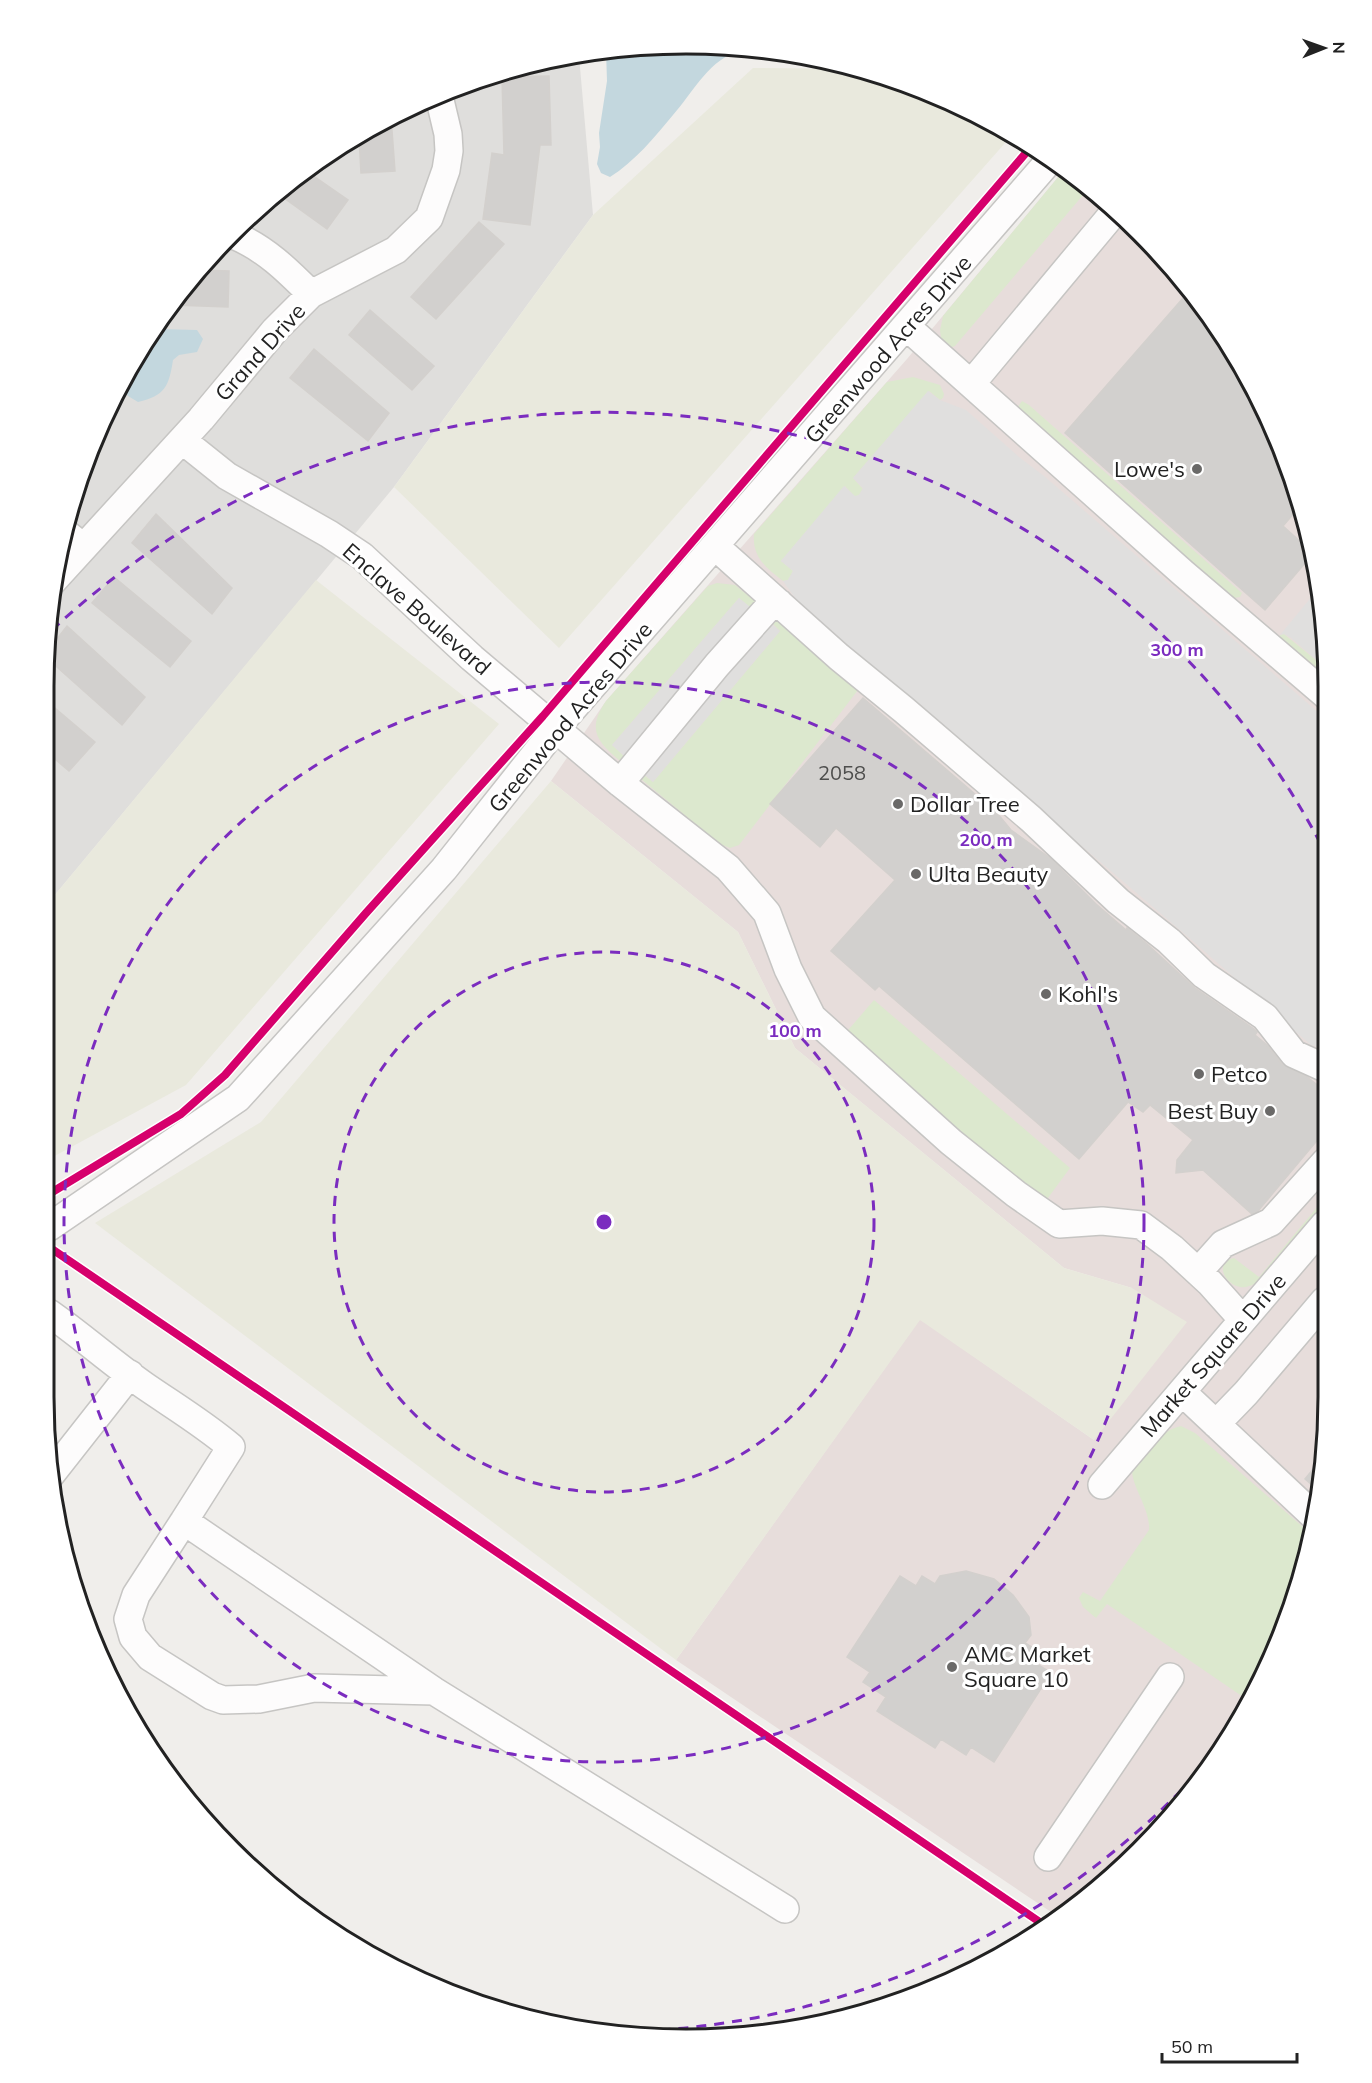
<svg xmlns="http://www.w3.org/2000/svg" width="1372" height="2083" font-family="Mulish,sans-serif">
  <rect width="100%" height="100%" fill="#f0eeeb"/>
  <path fill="#dfdedc" d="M579,56L593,215L394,487L49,902V602L65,519L110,402L203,262L295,176L402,110L520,65Z"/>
  <path fill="#e7dddb" d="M1064,170L1110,203L1196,295L1262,402L1307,520L1327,644L1323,1481L1295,1603L1262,1681L1169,1821L1077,1907L1060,1918L676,1660L920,1319L1094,1440L1132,1288L1064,1268L795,1048L738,932L551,781L606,701L907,359Z"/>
  <path fill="#e9e9dd" d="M753,68L857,69L893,78L1013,134L559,648L394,487L593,215Z
    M316,580L499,724L186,1085L49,1159V902Z
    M551,781L738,932L795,1048L1064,1268L1132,1288L1187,1322L1094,1440L920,1320L676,1660L95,1223L261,1122Z"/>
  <path fill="#dce8ce" d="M1064,170L1089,188L955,346L949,348L942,345L940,330L943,316Z
    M913,377L940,385L944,394L943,398L940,400L929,391L853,478L863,489L859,495L855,497L845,486L781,561L793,571L788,580L783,581C766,568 752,557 754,534L887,382Z
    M1022,401L1029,405L1242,593L1240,597L1228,599L1015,411Z
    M717,583L735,585L756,602L750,608L739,598L612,745L624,756V759L620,761C596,741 587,729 606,701L708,586Z
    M778,620L858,690L739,845L730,848L720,844L636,775L639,771L653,782L780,631L772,623Z
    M1284,634L1327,669V684L1279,639L1280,635Z
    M874,1000L1070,1168L1042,1206L843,1036Z
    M1324,1199V1208C1309,1225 1293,1243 1278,1261C1272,1267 1266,1276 1259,1281C1256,1284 1250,1286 1246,1287C1228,1290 1211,1263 1234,1258L1259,1277Z
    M1181,1426L1195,1433L1311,1534C1297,1592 1283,1651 1249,1701L1107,1604L1096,1618L1083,1607L1079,1598L1083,1592L1100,1601L1149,1530C1151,1507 1125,1478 1134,1464C1138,1457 1146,1452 1151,1446C1162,1435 1166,1430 1181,1426Z"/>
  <path fill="#e0dfde" d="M928,391L940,400L966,410L1019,457L1044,476L1327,720L1325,1049L1311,1045L1187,936L893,685L798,602L783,581L788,580L793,571L781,561L844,486L855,496L859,495L863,488L853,478Z
    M1318,589L1327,644V669L1290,637L1284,634L1280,635Z
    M739,598L780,631L653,782L612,745Z"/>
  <path fill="#c3d7de" d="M644,45L770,49L781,51C767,52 748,49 734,53C707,63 691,95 673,115C655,137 634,162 610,177L601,173L597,164L600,147L599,133L607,81L606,51Z
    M158,329L197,330L203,339L197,352L179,355L173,360C169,386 165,396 138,402L128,396L121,384Z"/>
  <path fill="#d2d0ce" stroke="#d3d0cd" stroke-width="1.5" d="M549,76L551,145H540L530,225L483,219L492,153L504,155L502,77Z
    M391,117L395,171L361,173L359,137Z
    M305,170L348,200L327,229L277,193L295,176Z
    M479,222L504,244L436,319L411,297Z
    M198,270L229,271L228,307L174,305Z
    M1191,289L1262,402L1301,505L1283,526L1312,552V555L1265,610L1065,433Z
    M370,310L434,366L412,390L349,335Z
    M314,349L389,413L368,441L290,378Z
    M156,514L232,588L212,614L132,543Z
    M114,577L191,641L170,667L92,603Z
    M67,626L145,697L122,725L49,660V649Z
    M863,698L997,813L1011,830L1050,858L1096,904L1126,930L1127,928L1147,944L1195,988L1254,1029L1257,1032L1255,1035L1267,1045L1282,1064L1307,1077L1325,1091V1131L1258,1211L1252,1214L1203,1170L1176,1173L1177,1160L1193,1140L1150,1105L1143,1112L1128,1102L1079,1159L879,986L875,990L831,951L895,880L836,828L820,847L770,804Z
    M49,703L95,742L69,771L49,754Z
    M1323,1457V1481L1320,1492L1305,1479Z
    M966,1571L994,1579L1013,1595L1029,1617L1031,1635L1025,1643L1040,1652L1034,1662L1051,1673L994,1762L971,1747L966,1755L941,1739L935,1748L877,1711L886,1697L863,1682L870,1672L847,1657L900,1576L916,1586L922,1576L935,1584L940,1576Z"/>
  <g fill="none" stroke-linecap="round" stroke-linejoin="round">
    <g stroke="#c6c5c3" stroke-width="30">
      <path id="minor" d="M233,235C264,247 288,271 311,294
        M907,327L1183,573L1327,696
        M971,384L1116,210
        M182,440L227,476L329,534L362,556L472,658L620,783L728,868L767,913L788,969L812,1017L951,1142L1016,1194L1059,1224L1102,1221L1141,1225L1172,1248L1210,1283L1243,1320
        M63,531L83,547
        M716,547L839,657L904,710L1031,819L1118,901L1169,941L1204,975L1265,1017L1294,1054L1325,1068
        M53,581L201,419L275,330L311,294L396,250L429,218L446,170L449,151L448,134L439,96
        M620,783L717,665L767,609L779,603
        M49,1227L238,1098L444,869L556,728L1050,160
        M1198,1272L1223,1244L1271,1222L1325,1162
        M49,1313C82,1336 112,1363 145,1386C174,1406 204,1424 231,1447L184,1521L434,1691L785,1909
        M1182,1392L1315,1517
        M1216,1424L1246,1393L1324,1301
        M49,1477L130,1374
        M1102,1485L1324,1225
        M184,1521L136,1595L128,1619L133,1637L150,1657L212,1696L223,1700L259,1699L314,1688L434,1691
        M1048,1857L1170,1677"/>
    </g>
    <use href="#minor" stroke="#fdfcfc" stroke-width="27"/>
    <g stroke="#fff" stroke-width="11">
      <path id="cycleway" d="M49,1194L181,1114L225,1075L366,913L543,716L1031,147
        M49,1247L1047,1927"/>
    </g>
    <use href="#cycleway" stroke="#d6006c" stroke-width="8"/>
  </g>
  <g fill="none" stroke="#7b2cbf" stroke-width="3" stroke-dasharray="10 8">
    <circle cx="604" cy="1222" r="270"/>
    <circle cx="604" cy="1222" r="540"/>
    <path d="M1206 1764A810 810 0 0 1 611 2032M52 630A810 810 0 0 1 1326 854"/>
  </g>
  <g fill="#6a6968" stroke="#fff" stroke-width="2">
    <circle cx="1197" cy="469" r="6"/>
    <circle cx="898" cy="804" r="6"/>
    <circle cx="916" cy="874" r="6"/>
    <circle cx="1046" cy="994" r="6"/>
    <circle cx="1199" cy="1074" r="6"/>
    <circle cx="1270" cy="1111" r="6"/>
    <circle cx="952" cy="1667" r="6"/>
  </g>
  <g text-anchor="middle" stroke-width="6" stroke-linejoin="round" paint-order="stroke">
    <g font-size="20" fill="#4e4e4d">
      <text x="842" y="780">2058</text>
    </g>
    <g font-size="22" fill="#222" stroke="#fff">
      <text transform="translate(888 349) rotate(-49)" y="8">Greenwood Acres Drive</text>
      <text transform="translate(260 352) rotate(-48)" y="8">Grand Drive</text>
      <text transform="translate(417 609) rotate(41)" y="8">Enclave Boulevard</text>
      <text transform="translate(570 717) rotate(-50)" y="8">Greenwood Acres Drive</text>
      <text transform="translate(1213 1355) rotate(-49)" y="8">Market Square Drive</text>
    </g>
    <g font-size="22" fill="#222" stroke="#fff" text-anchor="start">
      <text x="1185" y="477" text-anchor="end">Lowe's</text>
      <text x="910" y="812">Dollar Tree</text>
      <text x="928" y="882">Ulta Beauty</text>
      <text x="1058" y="1002">Kohl's</text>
      <text x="1211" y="1082">Petco</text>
      <text x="1258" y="1119" text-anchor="end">Best Buy</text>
      <text x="964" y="1662">AMC Market<tspan x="964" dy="25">Square 10</tspan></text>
    </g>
  </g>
  <path d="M0 0H1372V2083H0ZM686 54H686A632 632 0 0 1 1318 686V1397A632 632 0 0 1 686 2029H686A632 632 0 0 1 54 1397V686A632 632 0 0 1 686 54Z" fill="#fff" fill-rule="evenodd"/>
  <path fill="none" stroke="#222" stroke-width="3" d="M686 54H686A632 632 0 0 1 1318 686V1397A632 632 0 0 1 686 2029H686A632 632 0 0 1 54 1397V686A632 632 0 0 1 686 54Z"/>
  <circle cx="604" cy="1222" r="9" fill="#7b2cbf" stroke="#fff" stroke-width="3"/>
  <g font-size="18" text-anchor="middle" font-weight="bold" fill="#7b2cbf" stroke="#fff" stroke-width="6" stroke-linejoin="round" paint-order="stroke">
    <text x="1177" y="656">300 m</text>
    <text x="986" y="846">200 m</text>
    <text x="795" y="1037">100 m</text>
  </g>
  <g transform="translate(1324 48) rotate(89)" stroke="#ffffff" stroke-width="4.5" paint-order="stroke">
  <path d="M0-4.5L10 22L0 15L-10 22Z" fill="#222222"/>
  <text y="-9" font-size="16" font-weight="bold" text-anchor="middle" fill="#222222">N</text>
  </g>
  <path d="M1162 2053v9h135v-9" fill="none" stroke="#222222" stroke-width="3"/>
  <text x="1171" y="2053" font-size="18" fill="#222222" stroke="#ffffff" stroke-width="4.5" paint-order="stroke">50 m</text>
</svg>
